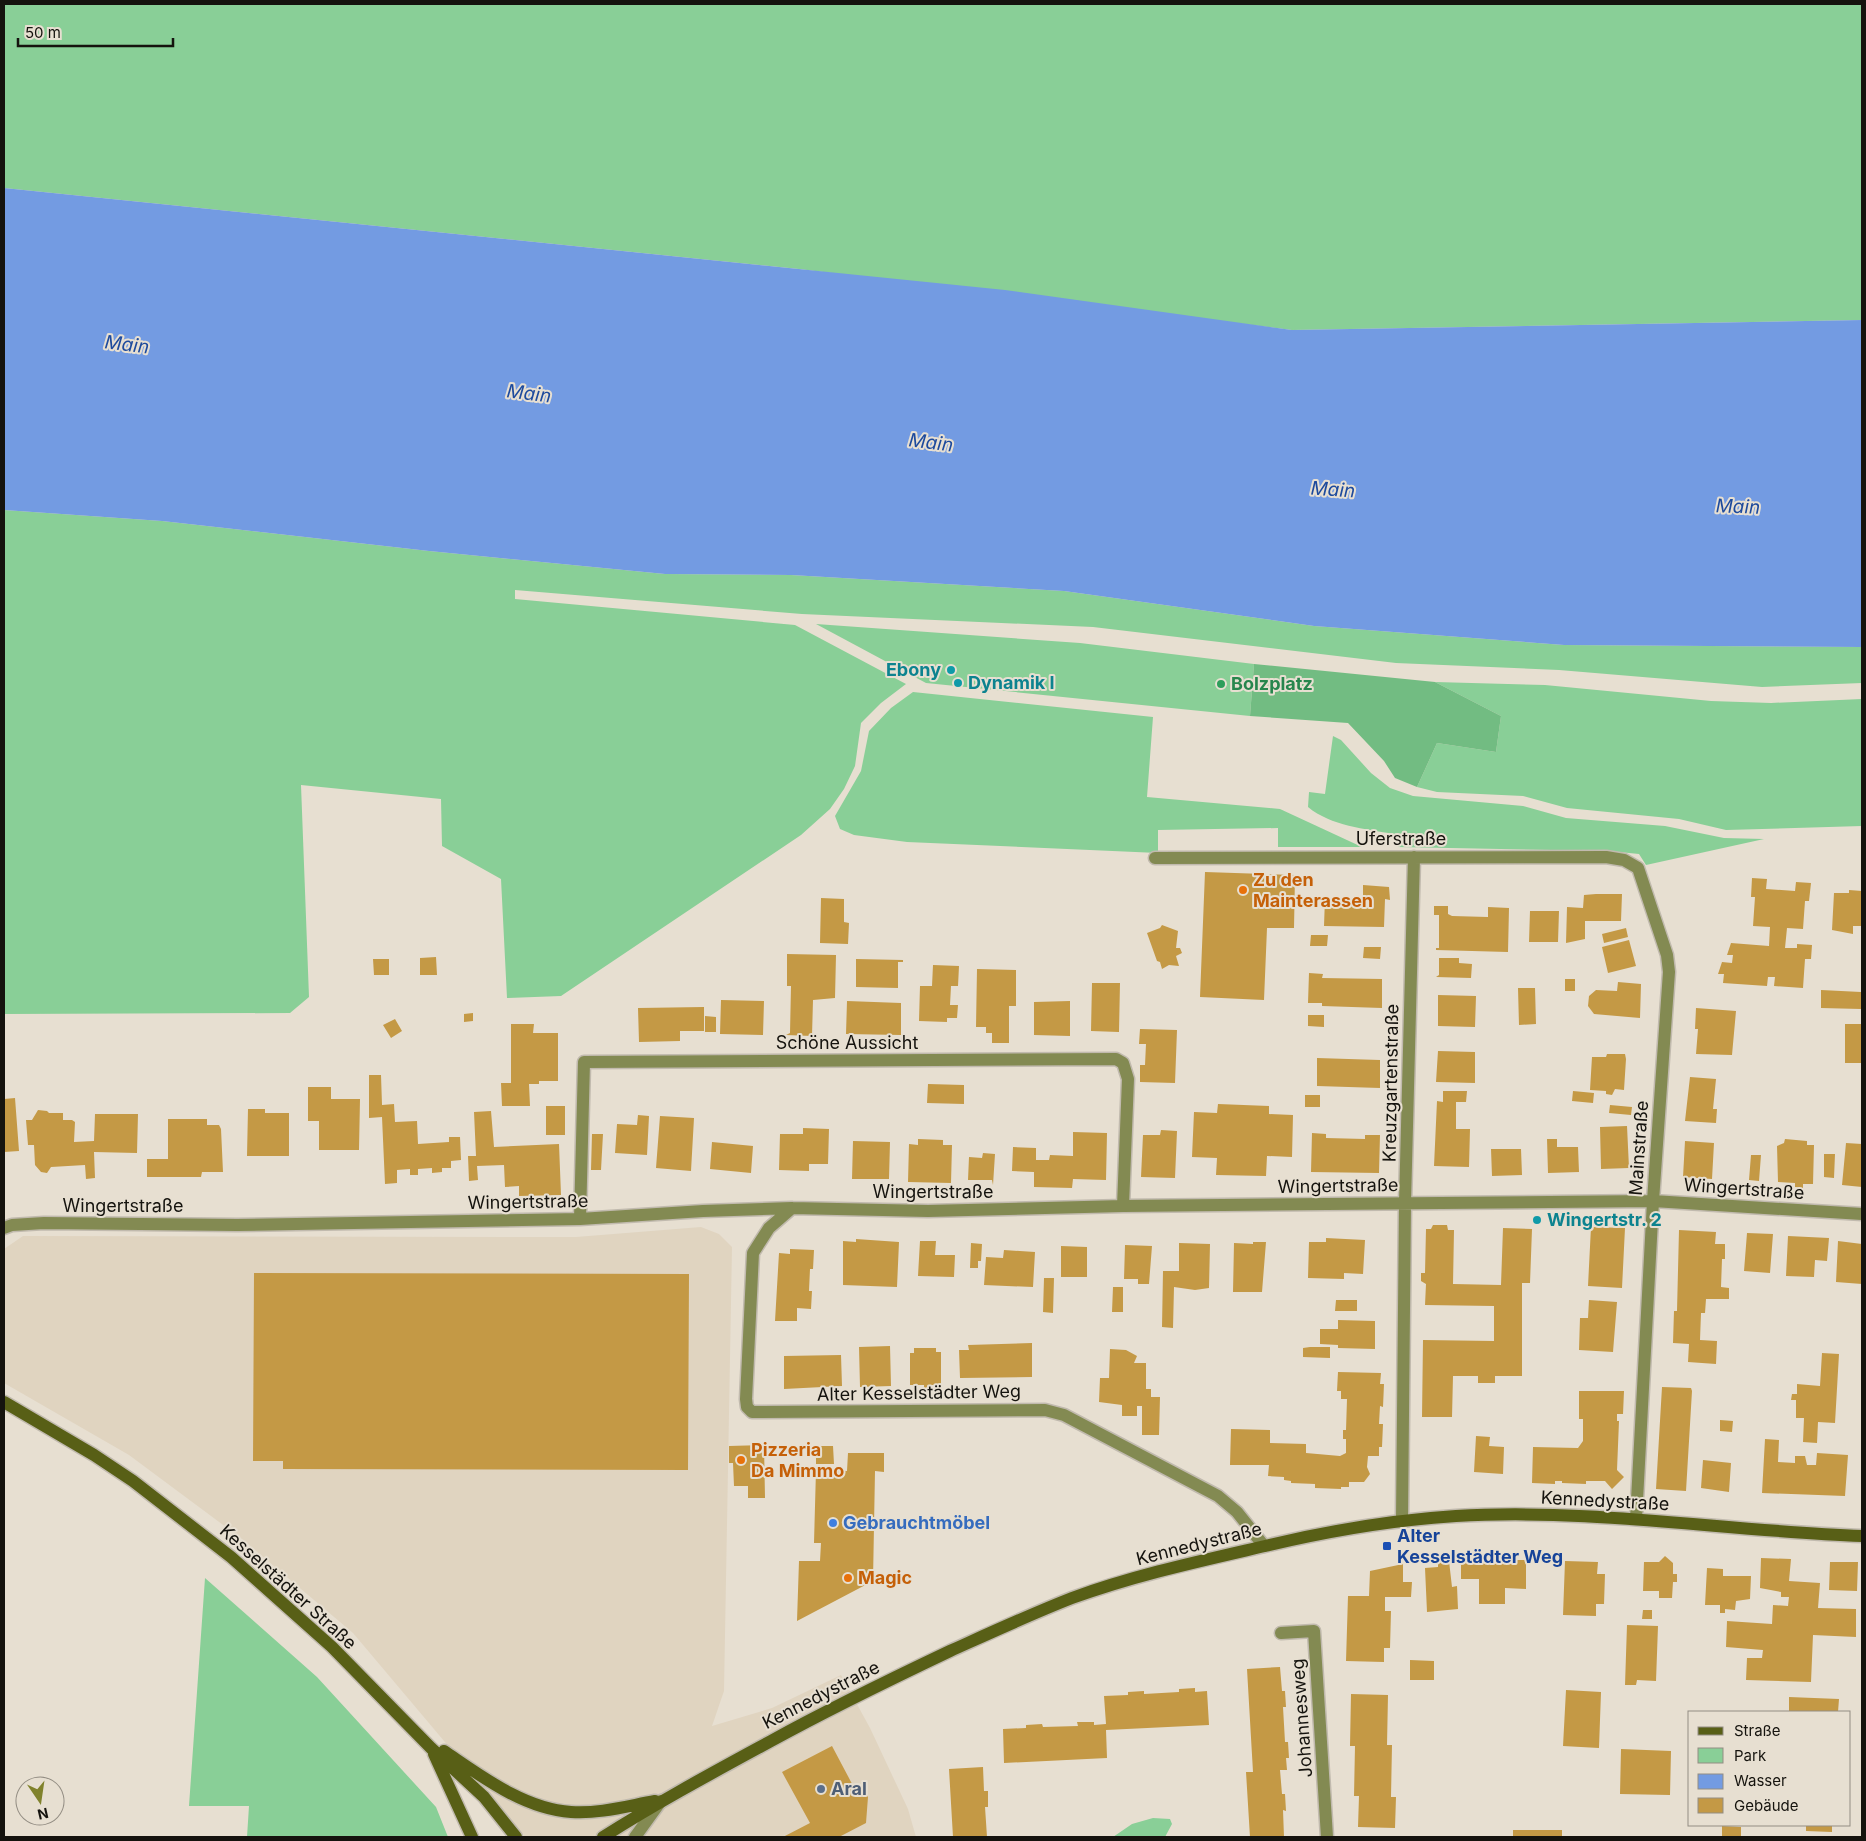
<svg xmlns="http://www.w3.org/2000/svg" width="1866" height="1841" font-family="Inter,sans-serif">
  <rect width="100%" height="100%" fill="#e7dfd1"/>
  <path fill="#e0d4c0" d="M701,1227L719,1234L732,1247L724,1691L712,1726L772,1708L841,1675L870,1728L908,1809L916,1837H525L353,1633L242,1539L129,1455L4,1383V1249L23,1236L576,1237Z"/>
  <path fill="#89cf97" d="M4,4H1862V320L1292,330L799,269L4,188Z
    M4,510L162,521L429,551L665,574L791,575L1064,591L1314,626L1564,645L1862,647V683L1762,687L1559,670L1396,663L1093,627L802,614L515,590V599L795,625L906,684L881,703L861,723L855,766L844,789L830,809L801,835L561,996L507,998L501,879L442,846L441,799L301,785L309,997L290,1013L4,1014Z
    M816,624L1080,643L1254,664L1250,716L926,683Z
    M1435,682L1545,685L1711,701L1771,703L1862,699V826L1726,830L1679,819L1567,808L1523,796L1437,792L1417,787L1437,743L1496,752L1501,716Z
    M913,692L1153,717L1147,797L1280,809L1362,847H1278V828L1158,830V853L907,842L854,835L840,829L835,816L861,771L869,731L891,708Z
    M1333,736L1341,740L1371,773L1390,788L1413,796L1523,806L1566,818L1665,826L1724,838L1764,839L1646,865L1639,854L1609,851L1397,847L1394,834C1365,829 1331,826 1308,807L1309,792L1325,794Z
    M205,1578L317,1677L436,1807L448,1837H247L249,1806H189Z
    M1153,1818L1170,1819L1172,1824L1165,1837H1113L1132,1824Z"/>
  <path fill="#72bc82" d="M1254,664L1435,682L1501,716L1496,752L1437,743L1417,787L1395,778L1384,761L1348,723L1250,716Z"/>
  <path fill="#739be2" d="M4,188L1005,290L1292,330L1862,320V647L1564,645L1314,626L1064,591L791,575L665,574L429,551L162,521L4,510Z"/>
  <path fill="#c49945" d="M1205,872L1295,875L1294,928H1267L1264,1000L1200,997Z
    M1752,878L1767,879L1766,889L1795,891L1796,882L1811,883L1809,901H1805L1803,929L1787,928L1785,948H1797V944L1812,945L1811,959H1805L1803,988L1774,986L1775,977H1768L1767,986L1723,983L1724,974H1718L1722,962L1732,963L1733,955H1727L1731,943L1769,946L1770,927L1753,926L1755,897H1751Z
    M1363,885L1389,887L1390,900L1385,899L1384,927L1324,926L1325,898L1363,899Z
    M1849,890L1862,891V926H1853V934L1832,930L1834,893H1849Z
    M1596,894H1622L1621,921H1585V939L1566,943L1567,907L1583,908L1584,895Z
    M821,898L844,899V922L849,923L848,944L820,943Z
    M1434,906H1448V914L1452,916L1488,917V907L1509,908L1508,952L1436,950V948H1439V915H1434Z
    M1530,911H1559L1558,942H1529Z
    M1162,925L1178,931L1176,948H1180L1182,953L1176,956L1179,966L1169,965L1162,969L1160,962L1157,961L1147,933L1160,928Z
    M1626,928L1628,937L1604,943L1602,934Z
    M1311,935H1328L1327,946H1310Z
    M1629,940L1636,966L1608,973L1602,947Z
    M1364,947H1381L1380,959L1363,958Z
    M787,954L836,955L835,998L813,1000L812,1036L786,1035L790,1033L791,986H787Z
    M436,957L437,975H420V958Z
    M1439,958H1459V963L1472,964L1471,978L1436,977L1439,975Z
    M373,959H389V975H374Z
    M856,959L903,960V962H898V988L856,987Z
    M933,965L959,966L958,986H951L950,1005H958L957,1018H947V1022L919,1021L920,986H932Z
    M977,969L1016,970V1006H1009V1043H992V1033H986V1027H976Z
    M1309,973L1323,974L1322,978L1382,979V1008L1322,1006V1003H1308Z
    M1565,979H1575V991H1565Z
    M1618,982L1641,984L1640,1018L1594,1014L1588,1006L1589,996L1596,990L1617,991Z
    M1092,983H1120L1119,1032L1091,1031Z
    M1518,988H1535L1536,1024L1519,1025Z
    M1821,990L1861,992V1009L1821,1008Z
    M1438,995L1476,996L1475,1027L1438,1026Z
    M721,1000L764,1001L763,1035L720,1034Z
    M847,1001L901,1003V1035L846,1034Z
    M1070,1001V1036L1034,1035V1002Z
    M704,1007V1031H680V1041L639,1042L638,1008Z
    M1696,1008L1736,1011L1732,1055L1696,1054L1698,1029H1695Z
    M473,1013V1021L464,1022V1014Z
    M1308,1015H1324V1027L1308,1026Z
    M705,1016L716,1017V1032H705Z
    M395,1019L402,1031L391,1038L383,1025Z
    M511,1024H534L533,1033H558V1081H539V1084H529L530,1106H502L501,1083H511Z
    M1845,1024H1862V1063H1845Z
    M1140,1029L1177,1030L1175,1083L1140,1082V1065H1145L1146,1044H1139Z
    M1438,1051L1475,1052V1083L1436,1082Z
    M1607,1054H1625L1626,1059L1624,1090L1615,1089L1612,1095L1606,1094V1091L1590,1090L1592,1057H1606Z
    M1317,1058L1380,1060V1088L1317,1086Z
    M369,1075H381L382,1105L394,1104L395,1122L417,1121L418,1144L449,1142V1137H460L461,1160L451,1161V1168H442V1172L432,1173V1168L418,1169V1175H410V1169L397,1170V1183L385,1184L382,1117L369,1118Z
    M1690,1077L1716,1079L1713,1109H1717L1716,1123L1685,1121Z
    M928,1084L964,1085V1104L927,1103Z
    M308,1087H331V1099H360L359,1150H319V1121H308Z
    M1443,1091H1467L1466,1102H1456V1129H1470L1469,1167L1434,1166L1437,1101L1443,1102Z
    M1573,1091L1594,1093L1593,1103L1572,1101Z
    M1305,1095H1320V1107H1305Z
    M15,1098L19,1151L4,1152V1099Z
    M1218,1104L1269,1106V1114L1293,1115L1292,1157L1267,1156L1266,1176L1216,1175L1217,1158L1192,1157L1194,1112L1217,1113Z
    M1610,1105L1632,1107L1631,1115L1609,1113Z
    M546,1106H565V1135H546Z
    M248,1109H265V1113H289V1156H247Z
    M38,1110L47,1111L49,1113H63V1120H72L75,1122L74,1142L94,1141L95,1114H138L137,1153L94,1152L95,1178L86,1179L85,1165L51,1167L47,1173L41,1172L35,1165L34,1145H28L26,1120H32Z
    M491,1111L494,1147L559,1144L561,1195L519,1196V1186L505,1187L504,1165L477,1166L478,1180L469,1181L468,1156H476L474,1112Z
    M638,1115L649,1116L647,1155L615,1153L617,1124L637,1125Z
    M660,1116L694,1118L691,1171L656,1168Z
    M168,1119H207V1125H219L221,1129L223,1172H202L201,1177H147V1159H168Z
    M1627,1126L1629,1168L1601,1169L1600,1127Z
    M803,1128L829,1129L828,1164H809V1171L779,1170L780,1134H803Z
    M1161,1130L1177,1131L1175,1178L1141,1177L1143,1135H1160Z
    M1073,1132L1107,1133L1106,1180L1073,1179L1072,1188L1034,1187V1172L1012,1171L1013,1147L1036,1148V1160H1049L1050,1155L1073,1156Z
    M1312,1133L1326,1134V1138L1365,1139V1135H1380L1379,1173L1311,1172Z
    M592,1134H603L601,1170H591Z
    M918,1139L943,1140V1145H952L951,1183L908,1182L909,1144L918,1145Z
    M1547,1139H1557V1147H1578L1579,1172L1548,1173Z
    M1785,1139L1807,1141V1145H1814L1813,1184H1803V1188L1795,1187V1183L1778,1182L1777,1146L1784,1143Z
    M853,1141L890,1142L889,1179H852Z
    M1685,1141L1714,1143L1712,1179L1683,1177Z
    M712,1142L753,1146L751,1173L710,1169Z
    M1846,1143L1862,1144V1187L1842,1185Z
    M1491,1149H1521L1522,1175L1492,1176Z
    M983,1153L995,1154L993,1185L992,1180H968L969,1157L982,1158Z
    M1824,1154H1835L1834,1178L1824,1177Z
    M1751,1155H1761L1759,1181L1749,1180Z
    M1433,1225H1447L1448,1230H1454L1453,1284L1501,1285L1503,1228L1532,1229L1530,1283H1522V1376H1495V1383H1478V1376H1453L1452,1417H1422L1423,1340L1494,1341V1306L1425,1305L1426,1284L1421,1281V1273H1425L1426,1229H1431Z
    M1591,1227L1625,1228L1622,1288L1588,1286Z
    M1679,1230L1716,1232L1715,1244H1725V1259H1722L1721,1287L1729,1288V1299H1706L1705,1313H1701L1700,1340L1717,1341L1716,1364L1688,1362L1689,1344L1673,1343L1674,1311H1677Z
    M1747,1233L1773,1234L1770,1273L1744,1271Z
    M1788,1236L1829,1238L1827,1261L1815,1260L1814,1277L1786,1276Z
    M1326,1238L1365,1240L1363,1274L1344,1273V1279L1308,1278L1309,1242H1326Z
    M856,1239L899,1242L897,1287L843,1285V1241L856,1242Z
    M920,1241H936L935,1255H955L954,1277L918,1276Z
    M1838,1241L1862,1244V1284L1836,1282Z
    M1253,1242H1266L1262,1292H1233L1234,1243L1253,1244Z
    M971,1243L982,1244L981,1261H978V1268H970Z
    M1179,1243L1210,1244L1209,1288L1195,1290L1174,1287L1173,1328L1162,1327L1163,1271H1179Z
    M1125,1245L1152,1246L1149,1284H1138V1279H1124Z
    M1061,1246L1087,1247V1277H1061Z
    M790,1249L814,1250L813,1269H810L809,1291H812L811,1309L797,1308V1321H775L779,1253L790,1254Z
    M1004,1250L1035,1252L1033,1287L984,1285L986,1257L1003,1258Z
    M254,1273L689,1274L688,1470L283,1469V1461H253Z
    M1044,1278H1054L1053,1313L1043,1312Z
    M1113,1287H1123V1312H1112Z
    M1336,1300H1357V1311H1335Z
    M1589,1300L1617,1302L1613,1352L1579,1350L1580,1318H1588Z
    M1338,1320L1375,1321V1349L1338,1348V1345L1320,1344V1329H1338Z
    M1032,1343V1377L960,1378L959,1350H969L968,1345Z
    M890,1346L891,1386L860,1387L859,1347Z
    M1310,1347H1330V1358L1303,1357V1348Z
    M914,1348H936V1352H941V1385H931V1392H924V1385H910V1353H914Z
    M1110,1349L1126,1350L1137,1356L1134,1363H1146V1389H1151V1397H1160L1159,1435H1142V1406H1137V1416H1122V1405L1099,1402L1100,1378H1109Z
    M1822,1353L1839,1354L1835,1423L1818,1422L1817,1443L1803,1442L1804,1418H1796V1400H1791L1792,1394H1797V1384L1820,1386Z
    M841,1355L842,1386L784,1389V1356Z
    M1338,1372L1381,1373L1380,1384H1384L1383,1407L1380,1406L1379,1424H1383L1382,1447H1379V1456H1368L1367,1467L1370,1474L1364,1482H1349V1487H1341V1489L1315,1488V1484L1291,1483V1481L1284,1480V1477L1268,1476L1269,1465H1230L1231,1429L1270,1430V1443L1306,1444V1453L1340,1456L1346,1453V1439H1343V1430H1346L1347,1399H1341V1391H1337Z
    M1662,1387L1691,1388L1692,1391L1686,1491L1656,1489Z
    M1579,1391H1624L1623,1414H1617V1421H1619L1617,1470L1624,1477L1612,1489L1605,1481H1586V1484L1562,1483V1481H1555V1484L1532,1483L1533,1447L1578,1448L1583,1441V1419H1579Z
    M1720,1420L1733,1421L1732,1432L1720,1431Z
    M1476,1436L1490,1437L1489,1446L1504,1447L1503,1474L1474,1472Z
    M1765,1439L1779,1440L1778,1462L1795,1463V1456H1805L1807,1465H1816L1817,1453L1848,1455L1845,1496L1762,1493Z
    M764,1445L765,1498H748V1486H734L733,1463H729V1446Z
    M816,1446H833L834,1464H816Z
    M848,1453H884V1472L875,1471L873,1581L797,1621L799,1561H820L821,1543H814L816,1470L847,1471Z
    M1703,1460L1731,1463L1729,1492L1701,1488Z
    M1665,1556L1673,1563V1574H1677V1582H1673L1672,1598H1659V1591H1643L1644,1562H1659Z
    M1761,1558L1791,1559L1789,1581L1820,1583L1818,1608L1856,1609V1637L1813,1635L1811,1682L1746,1680L1747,1658H1762L1763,1650L1726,1647L1727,1621L1772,1624L1773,1605L1788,1606L1789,1597H1781V1592L1760,1588Z
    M1461,1560L1492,1562V1560H1526V1589L1505,1588V1604H1479V1579H1461Z
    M1449,1561L1452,1587L1457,1586L1458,1609L1427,1612L1425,1568L1438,1567V1562Z
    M1565,1561L1598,1562L1597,1574H1605L1604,1604H1596V1616L1563,1615Z
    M1830,1562H1858L1857,1591L1829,1590Z
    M1403,1564V1582H1412L1411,1597H1385V1611H1391L1390,1648H1384V1662L1346,1661L1348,1596H1369L1370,1571Z
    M1707,1568L1723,1569V1576H1751L1750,1599L1736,1601L1735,1610L1725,1609V1613H1720V1605H1705Z
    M1643,1610H1652V1619H1642Z
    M1627,1625L1658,1626L1656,1681L1637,1680L1636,1685H1625Z
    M1410,1660L1434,1661V1680H1410Z
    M1280,1667L1282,1691H1285L1286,1707H1283L1285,1742H1288L1289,1758H1286L1287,1770H1280L1282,1794H1285L1286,1811L1283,1810L1284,1837H1250L1246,1772H1253L1247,1669Z
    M1195,1688V1692L1207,1691L1209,1725L1106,1730L1107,1758L1004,1763L1003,1729L1026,1728V1725L1042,1724L1043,1727L1078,1726L1077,1722H1094V1725L1106,1724L1104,1696L1128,1695V1692L1144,1691V1694L1179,1692V1689Z
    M1566,1690L1601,1692L1599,1748L1563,1746Z
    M1351,1694L1388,1695L1387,1745H1392L1391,1797H1396L1395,1828L1358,1827L1359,1796H1354L1355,1746H1350Z
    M1789,1697L1839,1699L1838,1712H1789Z
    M832,1746L859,1797L866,1793L868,1797L866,1823L839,1837H783L810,1823L782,1772Z
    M1621,1749L1671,1751L1670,1795L1620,1794Z
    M983,1767L984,1791H988V1807H985L987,1837H953L949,1769Z
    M1806,1825H1832V1832L1806,1831Z
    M1722,1826L1741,1827V1837H1722Z
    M1513,1830H1562V1837H1513Z"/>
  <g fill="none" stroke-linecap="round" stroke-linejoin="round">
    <g stroke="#c1baae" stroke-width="15">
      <path id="minor" d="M1155,858L1606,857L1624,860L1638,868L1667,955L1669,972L1653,1201L1636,1519
        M792,1208L769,1228L753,1253L746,1399L747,1407L752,1412L1045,1410L1064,1415L1218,1496L1237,1512L1264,1546
        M580,1219L584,1062L1116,1059L1123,1063L1128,1079L1123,1206
        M4,1228L12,1225L44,1223L237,1225L580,1219L703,1211L792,1208L928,1211L1123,1206L1653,1201L1862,1214
        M1402,1520L1405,1203L1414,857
        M1281,1633L1314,1631L1327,1837"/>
    </g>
    <g stroke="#c1baae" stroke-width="15">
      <path id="tertiary" d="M635,1837L661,1801"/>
    </g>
    <g stroke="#c1baae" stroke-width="15">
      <path id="secondary" d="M4,1402L94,1455L133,1481L231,1557L332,1647L431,1748L484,1797L516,1837
        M444,1751C481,1776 524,1809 571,1812C599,1814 627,1806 655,1801
        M434,1754L472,1837
        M603,1837C658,1802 714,1772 771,1741C829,1709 889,1680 950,1651C990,1633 1031,1614 1072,1598C1135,1575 1200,1561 1265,1546C1328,1531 1392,1520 1456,1516C1592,1508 1727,1531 1862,1536"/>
    </g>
    <use href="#minor" stroke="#838a52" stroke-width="12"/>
    <use href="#tertiary" stroke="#838a52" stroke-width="12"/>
    <use href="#secondary" stroke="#585f16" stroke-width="12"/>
  </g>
  <g fill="#0f9aa8" stroke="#e7dfd1" stroke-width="2">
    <circle cx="951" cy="670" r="5"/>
    <circle cx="958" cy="683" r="5"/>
    <circle cx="1537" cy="1220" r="5"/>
  </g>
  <circle fill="#2e9e5b" stroke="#e7dfd1" stroke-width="2" cx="1221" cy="684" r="5"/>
  <g fill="#e8710a" stroke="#e7dfd1" stroke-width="2">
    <circle cx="1243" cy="890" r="5"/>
    <circle cx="741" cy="1460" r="5"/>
    <circle cx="848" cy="1578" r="5"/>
  </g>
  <circle fill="#3f7fe0" stroke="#e7dfd1" stroke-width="2" cx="833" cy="1523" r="5"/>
  <rect fill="#1a4fb4" stroke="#e7dfd1" stroke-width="2" x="1382" y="1541" width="10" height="10" rx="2.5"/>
  <circle fill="#5c6f8a" stroke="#e7dfd1" stroke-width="2" cx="821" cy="1789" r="5"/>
  <g text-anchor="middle" stroke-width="4" stroke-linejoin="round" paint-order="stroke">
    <g font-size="18" font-weight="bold" fill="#0d838f" stroke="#e7dfd1" text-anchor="start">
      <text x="941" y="676" text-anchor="end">Ebony</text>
      <text x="968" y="689">Dynamik I</text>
      <text x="1547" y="1226">Wingertstr. 2</text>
    </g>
    <g font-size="18" font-weight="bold" fill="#27864d" stroke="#e7dfd1" text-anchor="start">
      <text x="1231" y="690">Bolzplatz</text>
    </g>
    <g font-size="18" fill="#15130e" stroke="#e7dfd1">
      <text x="1401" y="845">Uferstraße</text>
      <text x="847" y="1049">Schöne Aussicht</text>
      <text transform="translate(1391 1083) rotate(-89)" y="6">Kreuzgartenstraße</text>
      <text transform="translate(1639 1148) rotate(-86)" y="6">Mainstraße</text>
      <text transform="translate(1338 1186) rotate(-1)" y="6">Wingertstraße</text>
      <text transform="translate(1744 1189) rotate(4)" y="6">Wingertstraße</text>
      <text x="933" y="1198">Wingertstraße</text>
      <text transform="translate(528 1202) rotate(-1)" y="6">Wingertstraße</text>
      <text x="123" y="1212">Wingertstraße</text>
      <text transform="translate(919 1393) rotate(-1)" y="6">Alter Kesselstädter Weg</text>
      <text transform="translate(1605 1501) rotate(3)" y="6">Kennedystraße</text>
      <text transform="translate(1199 1544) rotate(-14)" y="6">Kennedystraße</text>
      <text transform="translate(288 1587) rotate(42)" y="6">Kesselstädter Straße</text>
      <text transform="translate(821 1695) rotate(-27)" y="6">Kennedystraße</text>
      <text transform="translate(1302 1718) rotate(-94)" y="6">Johannesweg</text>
    </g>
    <g font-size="18" font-weight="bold" fill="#c56008" stroke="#e7dfd1" text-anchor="start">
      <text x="1253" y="886">Zu den<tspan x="1253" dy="21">Mainterassen</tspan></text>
      <text x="751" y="1456">Pizzeria<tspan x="751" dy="21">Da Mimmo</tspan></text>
      <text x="858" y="1584">Magic</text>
    </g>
    <g font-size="18" font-weight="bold" fill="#366cbe" stroke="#e7dfd1" text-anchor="start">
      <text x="843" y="1529">Gebrauchtmöbel</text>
    </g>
    <g font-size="18" font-weight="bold" fill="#164399" stroke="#e7dfd1" text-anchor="start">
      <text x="1397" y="1542">Alter<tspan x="1397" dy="21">Kesselstädter Weg</tspan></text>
    </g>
    <g font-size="18" font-weight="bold" fill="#4e5e75" stroke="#e7dfd1" text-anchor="start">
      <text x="831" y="1795">Aral</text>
    </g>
    <g font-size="19" font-style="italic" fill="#1d4a9d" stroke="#e7dfd1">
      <text transform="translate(127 344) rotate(7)" y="7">Main</text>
      <text transform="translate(529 393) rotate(7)" y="7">Main</text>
      <text transform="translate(931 442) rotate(7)" y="7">Main</text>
      <text transform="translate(1333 489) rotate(4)" y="7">Main</text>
      <text transform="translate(1738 506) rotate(2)" y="7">Main</text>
    </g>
  </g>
  <rect width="1866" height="1841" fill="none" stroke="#15130e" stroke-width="10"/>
  <rect x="1688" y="1711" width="162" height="115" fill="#e7dfd1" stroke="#938d83"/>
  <rect x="1698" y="1727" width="25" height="8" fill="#585f16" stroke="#938d83"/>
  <text x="1734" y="1736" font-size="15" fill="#15130e">Straße</text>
  <rect x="1698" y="1748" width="25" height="15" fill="#89cf97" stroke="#938d83"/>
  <text x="1734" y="1761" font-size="15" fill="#15130e">Park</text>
  <rect x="1698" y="1774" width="25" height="15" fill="#739be2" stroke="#938d83"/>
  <text x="1734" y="1786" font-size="15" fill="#15130e">Wasser</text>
  <rect x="1698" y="1798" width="25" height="15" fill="#c49945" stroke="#938d83"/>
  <text x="1734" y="1811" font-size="15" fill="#15130e">Gebäude</text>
  <g transform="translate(40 1801) rotate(167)"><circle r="24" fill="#e7dfd1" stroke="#938d83"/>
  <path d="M0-4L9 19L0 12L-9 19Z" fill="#80822c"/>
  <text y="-8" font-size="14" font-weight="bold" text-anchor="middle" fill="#15130e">N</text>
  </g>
  <path d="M18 38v8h155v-8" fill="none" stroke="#15130e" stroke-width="2.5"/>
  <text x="25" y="38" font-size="15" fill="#15130e" stroke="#e7dfd1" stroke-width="4" paint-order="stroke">50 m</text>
</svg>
